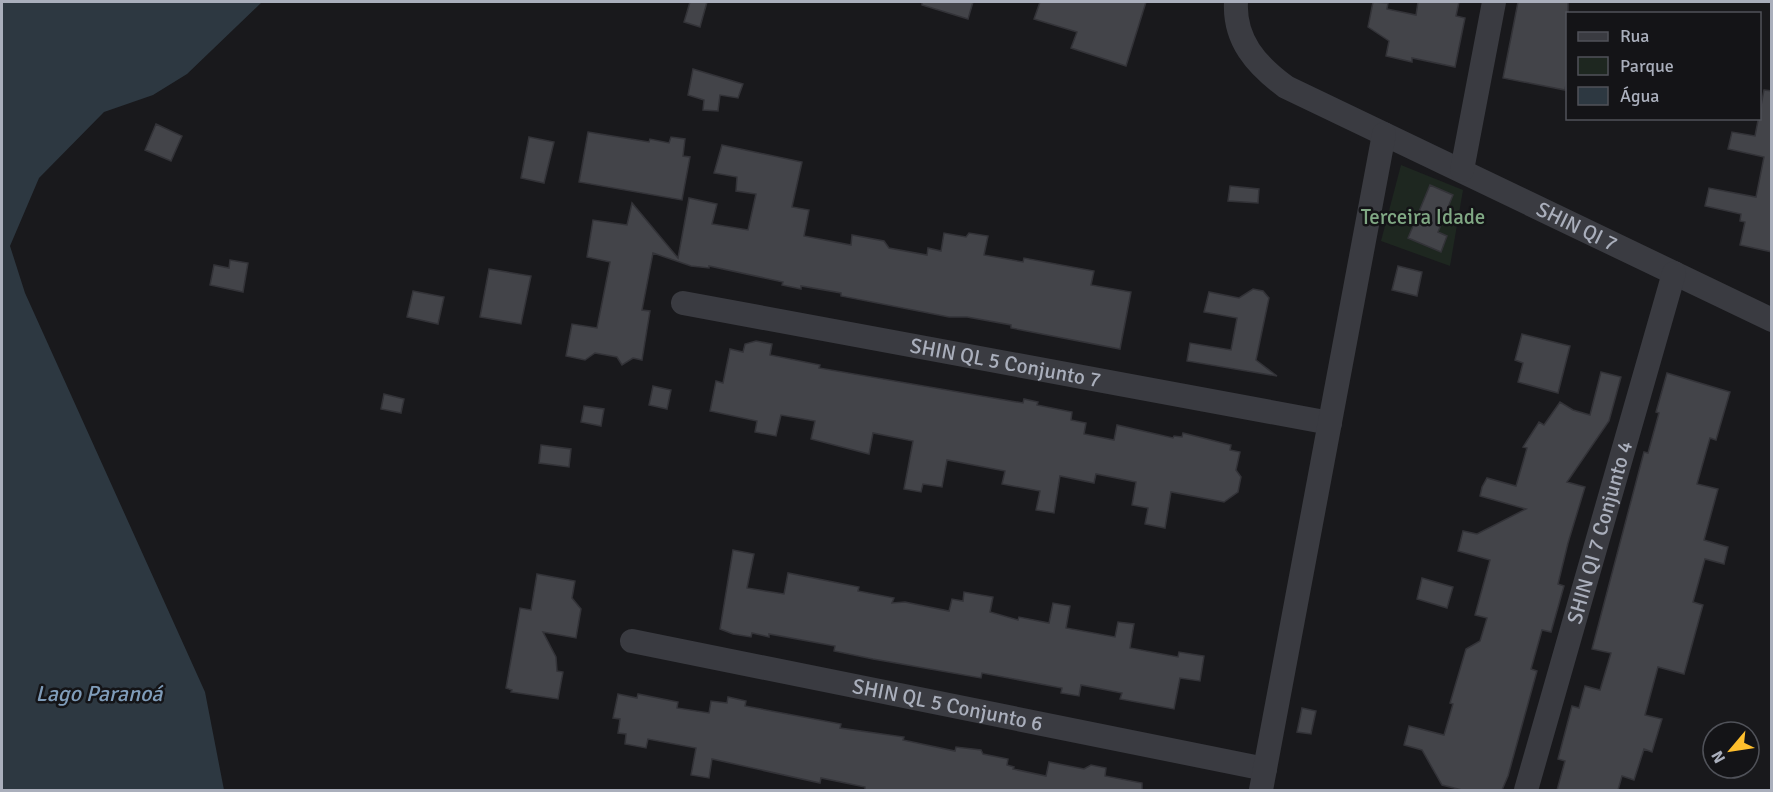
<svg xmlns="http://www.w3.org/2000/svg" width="1773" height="792" font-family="Signika,sans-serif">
  <rect width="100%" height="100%" fill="#19191c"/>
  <path fill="#1e2720" d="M1401,165L1463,190L1450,266L1381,241Z"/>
  <path fill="#2d3841" d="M2,2H262L187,74L153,95L104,112L39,178L10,246L25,293L205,692L224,790H2Z"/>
  <path fill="#434449" stroke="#333338" stroke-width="1.5" d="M690,2H707L700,27L684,22Z
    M922,2H973L968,19L922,5Z
    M1040,2H1146L1126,66L1071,48L1077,32L1034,19Z
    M1373,2L1388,3L1387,9L1416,15L1418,2H1459L1456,16L1465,18L1455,67L1412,58V62L1386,56L1389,41L1368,27Z
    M1518,2H1568V75L1565,90L1503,78Z
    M693,69L743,84L738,98L720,95L718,111L703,110L704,100L688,95Z
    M1764,90L1772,91V252L1740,245L1745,222L1740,221L1741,214L1705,206L1709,188L1756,197L1764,157L1728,149L1732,132L1755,136Z
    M156,124L182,136L171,161L145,150Z
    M588,132L649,142L650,139L669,143L671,137L685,139L683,156L690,157L682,200L579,182Z
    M529,137L554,142L544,183L521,178Z
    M722,145L802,162L792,207L809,210L804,236L851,245L852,235L884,241L889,248L927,255L928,248L941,251L944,233L966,237L969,233L988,236L984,255L1023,262L1024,258L1094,271L1091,285L1131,292L1120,349L1011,328V325L967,317H949L841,296V293L801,286V289L782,285L783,282L709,266V268L691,266L653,253L642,310L650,311L642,360L633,358L622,365L617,357L595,353L585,360L566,356L572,324L597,328L610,262L587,257L593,220L627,225L632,203L678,258L689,198L717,204L712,224L748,230L756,194L736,191L737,177L714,173Z
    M1430,185L1453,195L1438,232L1447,236L1441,252L1408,238Z
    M1230,186L1259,189L1258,203L1228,201Z
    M230,260L248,263L243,292L210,285L214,265L229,268Z
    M1398,266L1422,272L1417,296L1392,290Z
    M489,269L531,276L521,324L480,317Z
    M1253,289L1263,291L1269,298L1256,360L1277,376L1187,361L1190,343L1231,350L1237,318L1204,312L1209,292L1239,298Z
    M413,291L444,297L438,324L407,317Z
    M1522,334L1570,346L1558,393L1518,382L1523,363L1515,360Z
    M756,341L772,344L770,355L820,365L819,368L1023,403L1024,399L1038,402L1037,405L1072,412L1071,420L1086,423L1084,434L1114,440L1117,425L1173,438L1174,436L1182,437L1183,433L1231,445L1230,450L1240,452L1236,470L1241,477L1238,492L1224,502L1171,492L1165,528L1145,524L1148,508L1132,505L1136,482L1096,474L1094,483L1060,476L1054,513L1036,510L1040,491L1002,484L1005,471L947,460L942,487L923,484L921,492L904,489L913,441L873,433L869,454L811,439L815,421L781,415L776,436L755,432L757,421L710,411L716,381L723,383L730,349L743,352L745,344Z
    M1601,372L1621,377L1609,421L1567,482L1585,487L1568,543L1558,584L1564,586L1551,632L1542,630L1531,669L1537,671L1508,776L1502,790H1462L1442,785L1422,750L1404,745L1409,726L1444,735L1453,704L1450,703L1466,649L1480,641L1487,618L1475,615L1490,560L1458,551L1463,531L1477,534L1526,509L1480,496L1482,487L1487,478L1516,486L1527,448L1523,447L1539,422L1544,425L1560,402L1573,410L1590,415Z
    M1667,373L1730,392L1716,440L1710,438L1697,484L1718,489L1704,540L1728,547L1724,564L1705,559L1693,602L1703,605L1684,674L1658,667L1645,715L1662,719L1652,752L1644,749L1634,780L1622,776L1618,790H1557L1565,761L1558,759L1572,706L1579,708L1585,686L1600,690L1611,653L1592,649L1644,452L1648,453L1659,413L1656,412Z
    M653,386L671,390L667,409L649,405Z
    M384,394L404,399L401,413L381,409Z
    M584,406L604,409L601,426L581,422Z
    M541,445L571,449L569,467L539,463Z
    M733,550L754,554L747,588L784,594L788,573L859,587L858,591L894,598L892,603L905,602L949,611L952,599L963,601L964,592L993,597L990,612L1018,620L1019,617L1049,623L1053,603L1070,606L1066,628L1115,637L1118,622L1134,624L1130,648L1178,657L1179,652L1204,656L1200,681L1180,678L1174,709L1120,699L1122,693L1081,685L1079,696L1061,693L1062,688L982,673L981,678L873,659L834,651L835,646L769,634V637L752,633L751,637L733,634L720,629Z
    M537,574L575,581L572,598L581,609L576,638L543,632L556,657L557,671L563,672L558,699L511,692L512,690L506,688L520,608L531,610Z
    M1422,578L1453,587L1447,608L1417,599Z
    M618,694L637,698L638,694L678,702L677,708L709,713L711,701L727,703L728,697L746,701L745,706L841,724L840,728L904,737L903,740L955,751L956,747L981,750L983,754L1008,759L1007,765L1014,767L1013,769L1046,776L1049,762L1084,769L1091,765L1106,768L1105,776L1142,783V790H865V787L821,778L820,783L712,759L709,778L691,775L696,748L648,739L646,748L625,744L626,734L618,733L620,719L613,718Z
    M1302,708L1316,711L1311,734L1297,732Z"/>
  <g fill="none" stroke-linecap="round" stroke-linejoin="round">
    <g stroke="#3a3b41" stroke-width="24">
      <path id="s1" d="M1236,2C1234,40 1256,65 1286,87L1772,320"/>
      <path d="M1462,170L1494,2"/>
      <path id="s2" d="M683,303L1330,423"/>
      <path id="s3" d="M632,641L1265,769"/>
      <path d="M1261,790L1384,134"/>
      <path id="s4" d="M1526,790L1674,273"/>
    </g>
  </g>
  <g text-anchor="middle" stroke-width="5" stroke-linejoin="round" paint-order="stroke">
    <g font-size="21" fill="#80a884" stroke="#141417">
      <text x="1423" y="224">Terceira Idade</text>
    </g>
    <g font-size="21" fill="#aaafbc" stroke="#141417">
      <text dy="7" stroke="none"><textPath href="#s1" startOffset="426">SHIN QI 7</textPath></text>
      <text dy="7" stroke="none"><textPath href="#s2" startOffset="328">SHIN QL 5 Conjunto 7</textPath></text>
      <text dy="7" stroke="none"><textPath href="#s4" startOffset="268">SHIN QI 7 Conjunto 4</textPath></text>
      <text dy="7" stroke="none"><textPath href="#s3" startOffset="322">SHIN QL 5 Conjunto 6</textPath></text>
    </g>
    <g font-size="22" font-style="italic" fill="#7f9cb9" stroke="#141417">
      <text x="99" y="701">Lago Paranoá</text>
    </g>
  </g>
  <rect width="1773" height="792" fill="none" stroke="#aaafbc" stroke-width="6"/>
  <rect x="1566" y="12" width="195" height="108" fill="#141417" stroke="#505259" stroke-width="1.5"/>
  <rect x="1578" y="32" width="30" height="9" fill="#3a3b41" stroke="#505259" stroke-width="1.5"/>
  <text x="1620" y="42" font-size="18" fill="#aaafbc">Rua</text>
  <rect x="1578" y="57" width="30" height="18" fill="#1e2720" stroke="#505259" stroke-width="1.5"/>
  <text x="1620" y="72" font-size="18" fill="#aaafbc">Parque</text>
  <rect x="1578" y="87" width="30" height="18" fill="#2d3841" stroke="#505259" stroke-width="1.5"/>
  <text x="1620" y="102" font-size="18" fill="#aaafbc">Água</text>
  <g transform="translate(1731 750) rotate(241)"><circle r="28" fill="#141417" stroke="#505259" stroke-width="1.5"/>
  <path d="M0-4.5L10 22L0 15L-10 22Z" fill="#ffbf2d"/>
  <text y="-9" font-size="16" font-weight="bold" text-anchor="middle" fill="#aaafbc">N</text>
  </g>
</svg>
